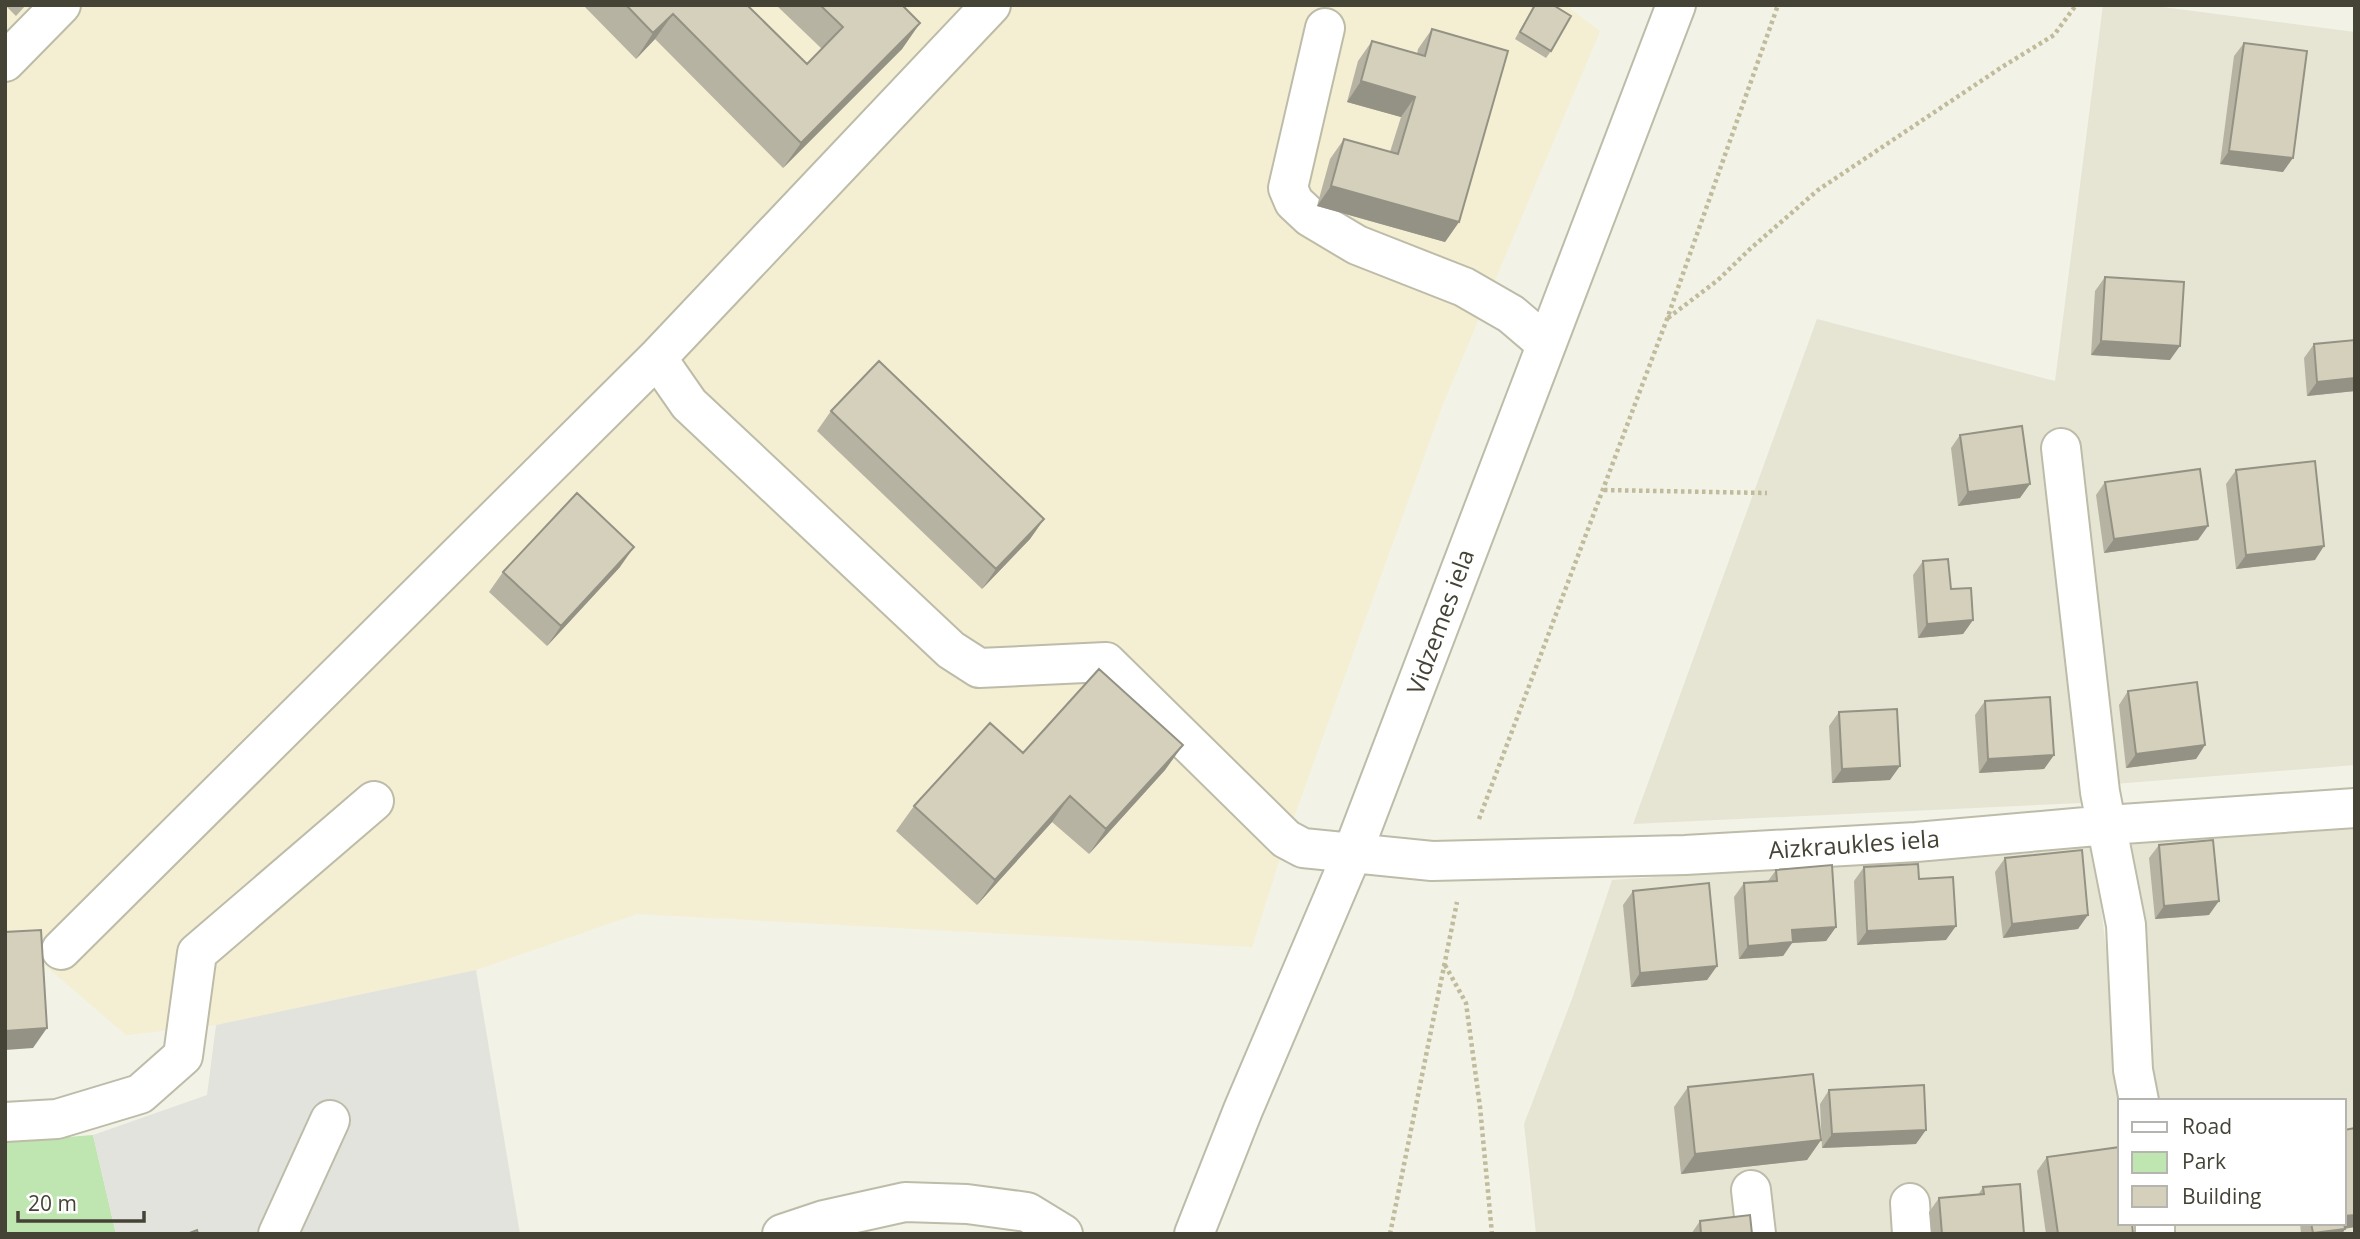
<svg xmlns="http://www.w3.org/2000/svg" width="2360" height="1239" font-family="'Open Sans',sans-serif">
  <rect width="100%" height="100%" fill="#f2f2e6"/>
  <path fill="#e6e5d4" d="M2103,5H2147L2355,32V765L2114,784L2048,503L2081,803L1633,824L1817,319L2055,381Z
    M2355,824V1234H2165L2164,1223H2344V1101H2151L2125,838Z
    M2094,847L2124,1101H2120V1223H2139L2140,1234H1536L1524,1124L1572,999L1612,880Z"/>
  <path fill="#f4eed2" d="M5,5H1565L1600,31L1443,404L1286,839L1252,947L637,914L476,970L216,1025L126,1035L27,950L5,1050Z"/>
  <path fill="#bfe5b0" d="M93,1135L116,1234H5V1142Z"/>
  <path fill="#e3e3de" d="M476,970L520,1234H116L93,1135L207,1095L216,1025Z"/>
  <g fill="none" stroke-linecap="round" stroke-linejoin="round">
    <g stroke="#bdbca9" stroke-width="42">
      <path id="minor" d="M1325,28L1288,188L1294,202L1310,217L1357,245L1464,287L1511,314L1545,343
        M5,62L61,5
        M657,358L689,404L951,650L979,668L1106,662L1286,839L1303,848L1432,861L1685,855L1916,842L2108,825L2355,808
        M2061,448L2100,792L2126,925L2133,1070L2139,1101
        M61,950L657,358L991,5
        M5,1122L57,1119L140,1094L183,1056L197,953L374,801
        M1751,1190L1756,1234
        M1910,1203L1912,1234
        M2155,1223V1234
        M278,1234L330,1120
        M782,1234L824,1220L905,1202L967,1204L1027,1212L1063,1234
        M1194,1234L1243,1110L1352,854L1676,5"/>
    </g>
    <path stroke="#bfbb9b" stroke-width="4.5" stroke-dasharray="3.5 3.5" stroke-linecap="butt" d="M1668,318L1718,280L1750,249L1818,190L2002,67L2054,35L2076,5
      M1604,490L1767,493
      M1479,819L1667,319L1778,5
      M1445,965L1466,1003L1480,1107L1492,1234
      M1390,1234L1457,902"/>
    <use href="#minor" stroke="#fff" stroke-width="38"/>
  </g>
  <path fill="#b6b3a2" d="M5,5H26L16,16Z
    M583,5H747L807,64L822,49L776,5H902L920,23L902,49L783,168L655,39L636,59Z
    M1534,5H1553L1551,51L1546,58L1515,39Z
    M1432,29L1459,222L1445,242L1317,206L1330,159L1344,139L1390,152L1401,117L1347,102L1358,61L1372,41L1417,54L1418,49Z
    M2244,43L2283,172L2220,164L2234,56Z
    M2105,277L2170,360L2091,355L2095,291Z
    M2355,340V391L2307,396L2304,358L2314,344Z
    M831,411L1044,519L1030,539L982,589L817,431Z
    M1960,435L2020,498L1958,506L1951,448Z
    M2236,470L2315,560L2236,569L2226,484Z
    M2105,482L2198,540L2104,553L2096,495Z
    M1923,561L1951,589L1973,620L1963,634L1918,638L1913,575Z
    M620,567L547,646L489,592L503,572Z
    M2128,691L2205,745L2196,759L2126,768L2119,705Z
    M1985,701L2054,755L2044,769L1979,773L1975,715Z
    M1839,712L1890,780L1832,783L1829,726Z
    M1183,745L1165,770L1089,854L1052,822L977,905L896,831L914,806L1023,753Z
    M2159,845L2209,915L2155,919L2149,858Z
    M2005,858L2078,929L2003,938L1995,872Z
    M1864,867L1919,879L1946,940L1857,945L1854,881Z
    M1776,870L1836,927L1826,941L1792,943L1783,956L1739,959L1734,897L1744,883L1768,881Z
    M1633,891L1717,966L1707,980L1631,987L1623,905Z
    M1688,1087L1821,1140L1807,1160L1681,1174L1674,1107Z
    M1829,1090L1916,1144L1822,1148L1820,1104Z
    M2355,1128V1227L2345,1229L2342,1234H2301L2300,1223H2344Z
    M2047,1157L2133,1234H2046L2037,1171Z
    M1983,1187L2024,1234H1931L1929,1212L1939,1198L1978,1195Z
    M1700,1221L1752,1234H1691Z"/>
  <path fill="#949284" d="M673,14L655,39L636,59L653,33Z
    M920,23L902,49L783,168L801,143Z
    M1361,81L1415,97L1401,117L1347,102Z
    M2229,151L2293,158L2283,172L2220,164Z
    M1331,186L1459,222L1445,242L1317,206Z
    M2101,341L2180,346L2170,360L2091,355Z
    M2355,378V391L2307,396L2317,382Z
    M2030,484L2020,498L1958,506L1968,492Z
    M1044,519L1030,539L982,589L996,569Z
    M2208,526L2198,540L2104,553L2114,539Z
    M2324,546L2315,560L2236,569L2246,555Z
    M634,547L620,567L547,646L561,626Z
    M1973,620L1963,634L1918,638L1927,624Z
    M1183,745L1165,770L1089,854L1106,829Z
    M2205,745L2196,759L2126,768L2136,754Z
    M2054,755L2044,769L1979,773L1988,759Z
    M1900,766L1890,780L1832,783L1842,769Z
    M1070,796L1052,822L977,905L995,880Z
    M2219,901L2209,915L2155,919L2164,906Z
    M2088,915L2078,929L2003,938L2012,924Z
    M1956,926L1946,940L1857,945L1867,931Z
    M1836,927L1826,941L1792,943L1783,956L1739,959L1748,946L1792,930Z
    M1717,966L1707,980L1631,987L1640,973Z
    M47,1028L33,1048L5,1050V1031Z
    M1926,1130L1916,1144L1822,1148L1832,1134Z
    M1821,1140L1807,1160L1681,1174L1695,1154Z
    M2355,1215V1227L2333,1230L2344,1223V1216Z
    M2345,1229L2342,1234H2312Z"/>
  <path fill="#d4d0bc" stroke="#949284" stroke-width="2" d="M626,5H747L807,64L843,27L820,5H902L920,23L801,143L673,14L653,33Z
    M1535,5H1553L1571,16L1551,51L1520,32Z
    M1432,29L1508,51L1459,222L1331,186L1344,139L1398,154L1415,97L1361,81L1372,41L1425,56Z
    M2244,43L2307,51L2293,158L2229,151Z
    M2105,277L2184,282L2180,346L2101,341Z
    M2355,340V378L2317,382L2314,344Z
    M879,361L1044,519L996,569L831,411Z
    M2022,426L2030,484L1968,492L1960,435Z
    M2315,461L2324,546L2246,555L2236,470Z
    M2200,469L2208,526L2114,539L2105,482Z
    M577,493L634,547L561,626L503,572Z
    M1948,559L1951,589L1971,588L1973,620L1927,624L1923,561Z
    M1099,669L1183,745L1106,829L1070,796L995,880L914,806L990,723L1023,753Z
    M2197,682L2205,745L2136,754L2128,691Z
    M2050,697L2054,755L1988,759L1985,701Z
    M1897,709L1900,766L1842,769L1839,712Z
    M2213,840L2219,901L2164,906L2159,845Z
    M2082,850L2088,915L2012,924L2005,858Z
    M1918,864L1919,879L1953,877L1956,926L1867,931L1864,867Z
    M1832,865L1836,927L1792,930L1793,942L1748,946L1744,883L1777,881L1776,870Z
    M1709,883L1717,966L1640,973L1633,891Z
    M41,930L47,1028L5,1031V932Z
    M1813,1074L1821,1140L1695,1154L1688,1087Z
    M1924,1085L1926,1130L1832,1134L1829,1090Z
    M2355,1128V1215L2344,1216V1130Z
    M2120,1147V1223H2132L2133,1234H2058L2047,1157Z
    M2020,1184L2024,1234H1942L1939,1198L1984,1194L1983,1187Z
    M1750,1215L1752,1234H1701L1700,1221Z
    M2311,1223H2344L2345,1229L2313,1233Z
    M197,1230L198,1234H187Z"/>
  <g text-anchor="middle" stroke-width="7" stroke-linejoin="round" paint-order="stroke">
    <g font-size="24" fill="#454336" stroke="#fff">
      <text transform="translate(1441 622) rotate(-70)" y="8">Vidzemes iela</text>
      <text transform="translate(1854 845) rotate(-4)" y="8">Aizkraukles iela</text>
    </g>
  </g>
  <rect width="2360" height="1239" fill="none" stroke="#454336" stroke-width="14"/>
  <rect x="2118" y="1099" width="228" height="126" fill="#ffffff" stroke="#b5b4af" stroke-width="2"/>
  <rect x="2132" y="1122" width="35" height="10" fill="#ffffff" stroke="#b5b4af" stroke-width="2"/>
  <text x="2182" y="1134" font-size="21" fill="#454336">Road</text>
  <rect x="2132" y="1152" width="35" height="21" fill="#bfe5b0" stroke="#b5b4af" stroke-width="2"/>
  <text x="2182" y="1169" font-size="21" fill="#454336">Park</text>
  <rect x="2132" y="1186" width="35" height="21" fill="#d4d0bc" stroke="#b5b4af" stroke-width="2"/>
  <text x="2182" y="1204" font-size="21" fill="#454336">Building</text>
  <path d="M18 1211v10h126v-10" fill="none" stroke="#454336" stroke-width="3.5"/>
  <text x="28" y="1211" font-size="21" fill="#454336" stroke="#ffffff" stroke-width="5" paint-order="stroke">20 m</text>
</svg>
